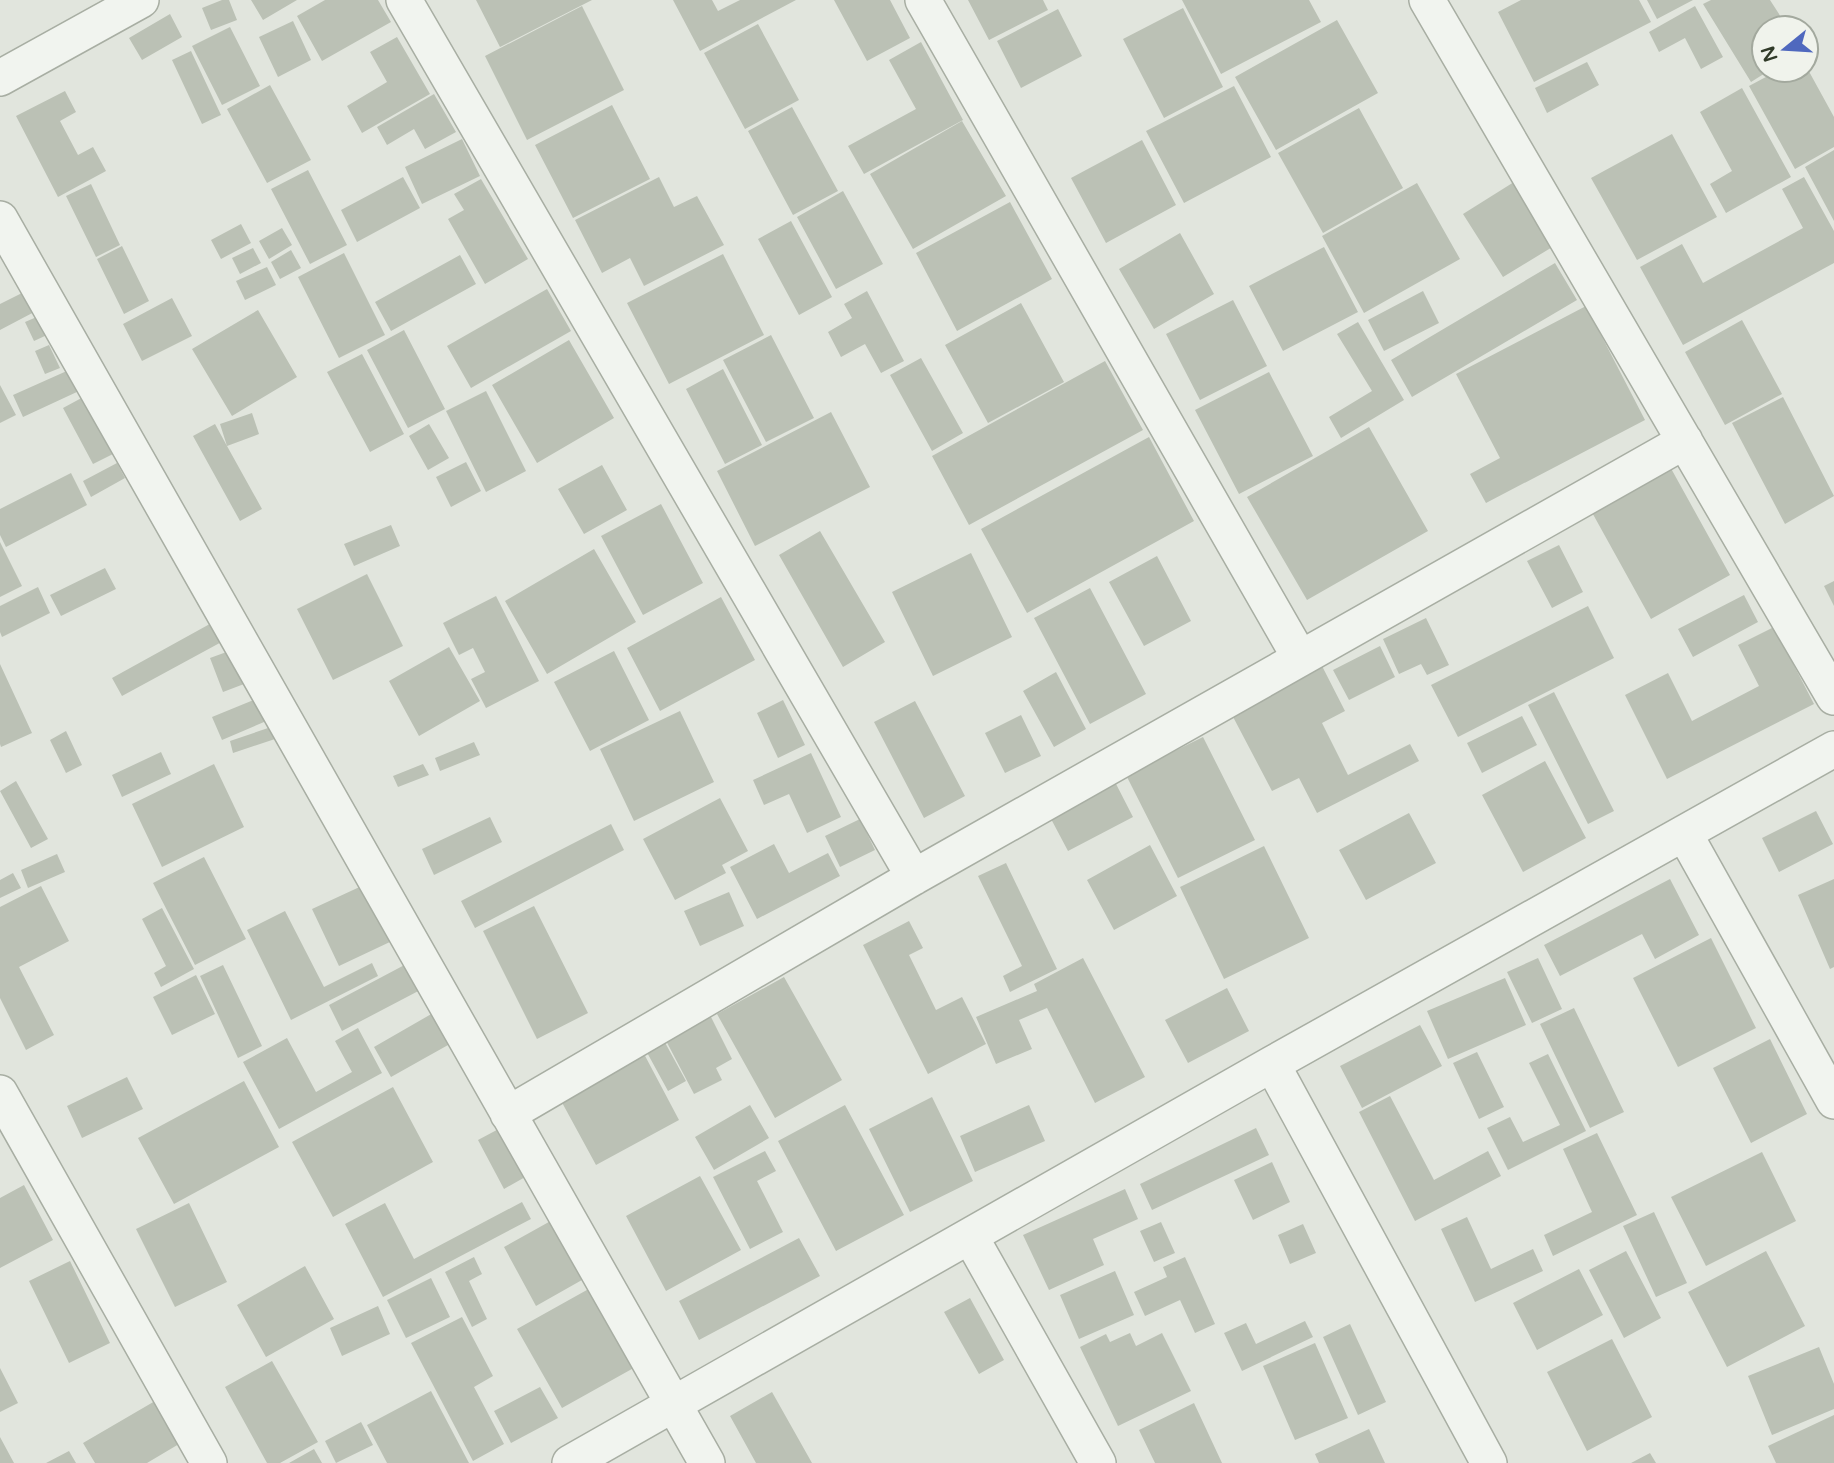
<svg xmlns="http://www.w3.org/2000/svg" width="1834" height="1463" font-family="'Varela Round',sans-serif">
  <rect width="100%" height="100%" fill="#e1e5dd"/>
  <path fill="#bbc1b5" d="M222,0H229L237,20L211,30L202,8Z
    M251,0H297L263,20Z
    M325,0H378L391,22L322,61L297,16Z
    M476,0H592L500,47Z
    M673,0H712L718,11L740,0H796L700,51Z
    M834,0H890L910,38L867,61Z
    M968,0H1043L1048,10L989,40Z
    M1182,0H1309L1321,22L1221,74Z
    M1521,0H1639L1651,22L1534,82L1498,12Z
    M1647,0H1693L1657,19Z
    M1711,0H1770L1788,28H1764V70H1770L1751,82L1703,4Z
    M582,6L624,90L527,140L485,56Z
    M1695,6L1723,57L1701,69L1685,38L1659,52L1649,32Z
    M1183,8L1223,87L1164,118L1123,39Z
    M1058,9L1082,56L1021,88L997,41Z
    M170,14L182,37L142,60L129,38Z
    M1337,20L1378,93L1276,150L1235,77Z
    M293,21L311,60L278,77L259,37Z
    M758,24L799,100L745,129L704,53Z
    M230,27L260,86L222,105L192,46Z
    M397,37L430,94L362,133L347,106L387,82L370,52Z
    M921,42L963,120L864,174L848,146L916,109L889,60Z
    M191,51L221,115L202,124L172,60Z
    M1587,62L1599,85L1547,113L1535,88Z
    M1806,66L1834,117V147L1795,169L1749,86L1779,70H1806Z
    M270,85L311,160L267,183L227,109Z
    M1234,86L1271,157L1184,203L1146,131Z
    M1742,88L1791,177L1726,213L1710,184L1732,171L1700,112Z
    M65,91L76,112L60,121L78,155L93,147L106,171L58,197L16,116Z
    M434,94L456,132L425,149L414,129L387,145L377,127Z
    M612,105L650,179L573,218L535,145Z
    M792,107L838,191L793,215L748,131Z
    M1359,108L1403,188L1323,233L1278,153Z
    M962,121L1006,196L913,249L870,174Z
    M1672,134L1717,217L1637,260L1591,178Z
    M462,139L480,176L422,204L405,167Z
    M1142,140L1176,205L1106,243L1071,178Z
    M1834,150V221L1805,167Z
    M308,170L347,245L310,264L271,189Z
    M403,177L420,208L357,242L341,210Z
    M659,177L674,207L697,196L724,245L644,286L630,258L602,273L575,220Z
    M1804,177L1834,231V263L1683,345L1640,267L1682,244L1703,283L1803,228L1782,189Z
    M481,179L528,259L485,284L448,219L464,210L454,194Z
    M1514,182L1554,246L1503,277L1463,214Z
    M1417,183L1460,259L1364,313L1322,236Z
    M91,184L120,245L96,257L66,196Z
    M843,191L883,264L836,289L797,217Z
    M1010,202L1052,279L957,331L916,253Z
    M791,221L832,297L799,315L758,239Z
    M241,224L251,243L221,259L211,240Z
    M282,228L292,245L269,259L259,241Z
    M1180,233L1214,294L1154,329L1119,269Z
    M122,246L149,301L124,314L97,259Z
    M1324,247L1358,312L1283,351L1249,286Z
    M253,248L261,263L240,274L232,258Z
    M291,250L301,268L280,279L271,262Z
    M344,253L385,335L339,358L298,277Z
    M723,254L764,335L669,384L627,303Z
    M460,255L476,284L391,331L375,302Z
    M1555,263L1577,300L1412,397L1391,360Z
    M267,267L276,285L245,300L236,281Z
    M547,289L571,331L471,388L447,346Z
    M28,290L38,310L0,330V304Z
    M867,291L904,361L881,373L865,344L841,357L828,332L852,318L844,304Z
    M1423,291L1439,323L1384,351L1368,320Z
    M172,298L192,336L142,361L123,324Z
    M1233,300L1267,366L1200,400L1166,334Z
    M1021,303L1064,382L988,423L945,345Z
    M1586,306L1645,420L1486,503L1470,474L1500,458L1456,374Z
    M258,310L297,377L232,416L192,349Z
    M39,316L47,335L34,341L25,322Z
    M1742,320L1782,394L1725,425L1685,352Z
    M1358,322L1404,400L1341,438L1329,417L1372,391L1337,334Z
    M404,330L445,409L408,428L367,350Z
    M771,335L814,418L766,442L723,360Z
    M569,340L614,418L537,463L492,385Z
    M49,345L60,368L45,374L35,351Z
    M362,354L404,434L370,452L327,372Z
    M921,358L963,433L932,451L890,375Z
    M1105,361L1143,430L969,525L932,456Z
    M723,369L762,445L725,464L686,389Z
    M69,370L79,391L23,417L13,395Z
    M1269,372L1313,456L1239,494L1195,410Z
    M0,385L16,415L0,423Z
    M486,391L526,471L486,492L446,411Z
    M87,395L117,452L93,464L63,408Z
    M1783,397L1834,496L1785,524L1732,423Z
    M831,412L870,487L755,546L717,471Z
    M252,413L259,434L227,446L262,509L240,521L193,436L215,424L227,446L220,424Z
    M429,424L449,458L428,470L409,436Z
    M1369,427L1428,531L1307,600L1247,497Z
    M1149,437L1194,521L1027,613L981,529Z
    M466,462L481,491L451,507L436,477Z
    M117,463L125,478L91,497L83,481Z
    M1668,463L1730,575L1651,619L1589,507Z
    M602,465L627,510L584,534L558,489Z
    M71,473L87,505L6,547L0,535V509Z
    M661,504L703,583L643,615L601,536Z
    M391,525L400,546L354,566L344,544Z
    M820,531L885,642L843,667L779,555Z
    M0,542L22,586L0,597Z
    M1559,545L1583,592L1552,608L1527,561Z
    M594,549L636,622L547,674L505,601Z
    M971,553L1012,637L933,676L892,592Z
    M1157,556L1191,621L1144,646L1109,582Z
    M105,568L116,589L61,616L50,595Z
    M367,574L403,646L333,680L297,609Z
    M1834,581V606L1824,586Z
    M38,587L50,613L2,637L0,632V606Z
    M1090,588L1146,694L1090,724L1034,618Z
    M1744,595L1758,622L1693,657L1678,629Z
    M496,596L539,681L486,708L471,679L485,672L473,648L459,655L443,623Z
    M721,597L755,660L660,711L627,648Z
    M1588,606L1614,658L1458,737L1431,685Z
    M1426,618L1449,665L1427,675L1421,664L1399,674L1383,639Z
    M217,620L227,639L122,696L112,678Z
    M1774,627L1814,704L1667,779L1625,695L1668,673L1692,721L1759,686L1738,645Z
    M1380,646L1395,677L1349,700L1333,670Z
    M449,647L480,701L419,736L389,681Z
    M232,650L244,684L223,692L210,658Z
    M614,651L649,720L590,751L554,682Z
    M0,664L32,733L1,747L0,744Z
    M1322,666L1345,711L1322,723L1348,775L1410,744L1419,761L1317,813L1299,778L1272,791L1231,713Z
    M1056,672L1086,729L1054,747L1023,691Z
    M1554,692L1614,811L1588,824L1528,705Z
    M261,697L271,719L222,740L212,717Z
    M783,700L805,745L778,758L757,713Z
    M915,701L965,796L924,818L874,722Z
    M680,711L714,782L634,821L600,749Z
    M1021,715L1041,756L1005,773L985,733Z
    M1522,716L1537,745L1482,773L1467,743Z
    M274,726L278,738L233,753L230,741Z
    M66,731L82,765L66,773L50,740Z
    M1203,737L1255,840L1178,878L1126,775Z
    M474,742L480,755L440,771L435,758Z
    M161,752L171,774L122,797L112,775Z
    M811,753L841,817L807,833L789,794L764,805L753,780Z
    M1545,761L1586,838L1523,872L1482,795Z
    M214,764L244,827L162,867L132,804Z
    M423,764L429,775L398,787L393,776Z
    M16,781L48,839L31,848L0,791Z
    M1115,782L1133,817L1068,851L1050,817Z
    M720,798L748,851L722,865L726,873L675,900L643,839Z
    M1816,811L1833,844L1779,872L1762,838Z
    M1409,813L1436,863L1366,900L1339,850Z
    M490,817L502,842L434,875L422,849Z
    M860,819L875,850L840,867L825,836Z
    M611,824L624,850L475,928L461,901Z
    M774,844L789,873L828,853L840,876L757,919L730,867Z
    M1150,845L1177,896L1114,930L1087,880Z
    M1264,846L1309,938L1224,979L1180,887Z
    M57,854L65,872L28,888L21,870Z
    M204,857L246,939L195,965L153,883Z
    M1006,863L1057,969L1010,992L1003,976L1022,966L978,876Z
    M13,873L21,888L0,898V880Z
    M1670,879L1699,935L1655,959L1642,934L1560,976L1544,945Z
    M1834,879V967L1830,969L1798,895Z
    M366,884L392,941L339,966L312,909Z
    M41,886L69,941L19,967L54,1035L26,1050L0,998V907Z
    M729,892L744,926L700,946L684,911Z
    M534,906L588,1013L537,1039L483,931Z
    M162,908L194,969L161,987L154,973L166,966L142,919Z
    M285,911L324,987L372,963L378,976L291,1020L247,930Z
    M909,921L923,948L909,955L936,1010L962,997L986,1044L928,1074L863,945Z
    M1711,938L1756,1028L1678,1067L1633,978Z
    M1083,958L1145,1077L1095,1103L1047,1008L1019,1020L1032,1049L996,1064L976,1017L1037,991L1034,984Z
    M1538,958L1562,1009L1532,1023L1507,972Z
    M412,961L426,987L342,1031L329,1005Z
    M223,965L262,1046L238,1058L200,976Z
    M196,975L215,1014L172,1035L153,997Z
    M784,977L842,1080L775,1118L717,1014Z
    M1505,978L1526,1025L1448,1059L1427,1011Z
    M1227,988L1249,1031L1188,1063L1165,1020Z
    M1574,1008L1624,1112L1590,1128L1540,1024Z
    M440,1009L457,1040L391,1077L374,1047Z
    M708,1011L732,1059L716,1068L722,1080L694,1094L663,1035Z
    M1420,1025L1442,1066L1362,1108L1340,1066Z
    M358,1028L382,1073L279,1129L243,1062L287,1038L316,1092L352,1072L335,1041Z
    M662,1037L686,1081L668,1091L644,1047Z
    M1770,1039L1807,1114L1751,1143L1713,1068Z
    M643,1052L679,1120L596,1165L559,1097Z
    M1477,1052L1504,1107L1479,1119L1453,1063Z
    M1548,1054L1586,1131L1508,1170L1487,1128L1510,1117L1523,1142L1560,1125L1529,1063Z
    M127,1077L143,1109L82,1138L67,1106Z
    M244,1081L279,1147L174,1204L138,1138Z
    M393,1087L433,1162L333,1217L292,1142Z
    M1390,1096L1434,1180L1488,1151L1501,1176L1415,1221L1359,1112Z
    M932,1097L973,1181L910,1212L869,1129Z
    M750,1105L769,1138L714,1170L695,1137Z
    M845,1105L904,1215L836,1251L778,1141Z
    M1029,1105L1045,1141L975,1172L960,1136Z
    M508,1124L534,1172L504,1189L478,1140Z
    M1256,1128L1269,1155L1152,1210L1140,1184Z
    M1597,1133L1637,1215L1553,1256L1544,1235L1592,1212L1563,1149Z
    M765,1151L776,1171L757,1181L783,1232L750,1249L713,1177Z
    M1762,1152L1796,1221L1706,1266L1671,1197Z
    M1272,1162L1290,1202L1253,1220L1234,1180Z
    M700,1176L741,1250L666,1291L626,1216Z
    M24,1185L53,1240L0,1268V1198Z
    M1125,1189L1138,1219L1093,1239L1104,1265L1049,1290L1023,1235Z
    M522,1202L531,1219L383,1297L345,1224L385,1203L414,1259Z
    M189,1203L227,1282L175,1307L136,1229Z
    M1654,1212L1687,1283L1656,1297L1623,1226Z
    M1467,1217L1491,1269L1533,1249L1543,1271L1475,1302L1441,1229Z
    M556,1218L589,1276L536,1306L504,1247Z
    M1161,1222L1175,1253L1154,1262L1140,1231Z
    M1303,1224L1316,1253L1290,1264L1278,1235Z
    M799,1238L820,1276L699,1340L679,1301Z
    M1626,1251L1661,1318L1624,1338L1589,1270Z
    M1766,1251L1805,1326L1727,1367L1688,1292Z
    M474,1257L482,1274L469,1281L487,1319L472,1327L445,1272Z
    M1185,1257L1215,1324L1195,1333L1180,1300L1145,1316L1134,1292L1167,1277L1163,1267Z
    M70,1261L110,1343L69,1363L29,1281Z
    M305,1266L334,1319L266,1357L237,1305Z
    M1579,1269L1603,1315L1537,1350L1513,1303Z
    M1115,1271L1134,1315L1079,1339L1060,1295Z
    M431,1278L450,1317L406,1338L387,1300Z
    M594,1286L639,1365L562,1408L517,1329Z
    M970,1298L1004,1360L979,1374L944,1312Z
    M378,1306L390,1334L342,1356L330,1328Z
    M462,1317L493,1376L474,1387L504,1444L473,1461L411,1343Z
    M1305,1321L1313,1337L1242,1371L1224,1333L1246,1323L1256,1344Z
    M1350,1324L1386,1402L1358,1415L1323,1337Z
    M1130,1333L1136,1346L1162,1333L1191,1391L1118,1426L1080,1347L1106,1334L1110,1342Z
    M1612,1339L1652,1417L1587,1451L1547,1372Z
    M1315,1343L1348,1418L1295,1440L1263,1366Z
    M1819,1347L1834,1384V1409L1772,1435L1748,1376Z
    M272,1361L318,1442L280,1463H267L225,1387Z
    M0,1368L18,1403L0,1412Z
    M540,1387L558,1418L511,1443L494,1411Z
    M431,1391L469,1463H387L367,1425Z
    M772,1392L812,1463H756L730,1416Z
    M155,1401L179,1444L147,1463H95L83,1443Z
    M1194,1403L1222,1463H1155L1139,1430Z
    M1834,1415V1463H1776L1768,1446Z
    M361,1422L373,1445L336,1463L325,1441Z
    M1369,1429L1385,1463H1319L1315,1454Z
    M0,1437L14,1463H0Z
    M314,1449L322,1463H289Z
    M69,1451L76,1463H46Z
    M1650,1453L1656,1463H1631Z"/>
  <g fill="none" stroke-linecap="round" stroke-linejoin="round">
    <g stroke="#a8aea3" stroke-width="38">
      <path id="minor" d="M404,0L914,877
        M923,0L1300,658
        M1427,0L1834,697
        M0,78L141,0
        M0,219L707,1463
        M1684,833L1834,1101
        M1272,1064L1489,1463
        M0,1093L209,1463
        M508,1114L914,877L1685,441
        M970,1236L1098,1463
        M570,1463L1272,1064L1834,749"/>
    </g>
    <use href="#minor" stroke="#f1f4ef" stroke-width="35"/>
  </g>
  <g transform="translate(1785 49) rotate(252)"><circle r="33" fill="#f0f3ec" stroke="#a3a99e" stroke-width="2"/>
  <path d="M0-5L12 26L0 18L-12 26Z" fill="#4f68be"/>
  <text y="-10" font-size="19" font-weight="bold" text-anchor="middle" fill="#303a28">N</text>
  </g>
</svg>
